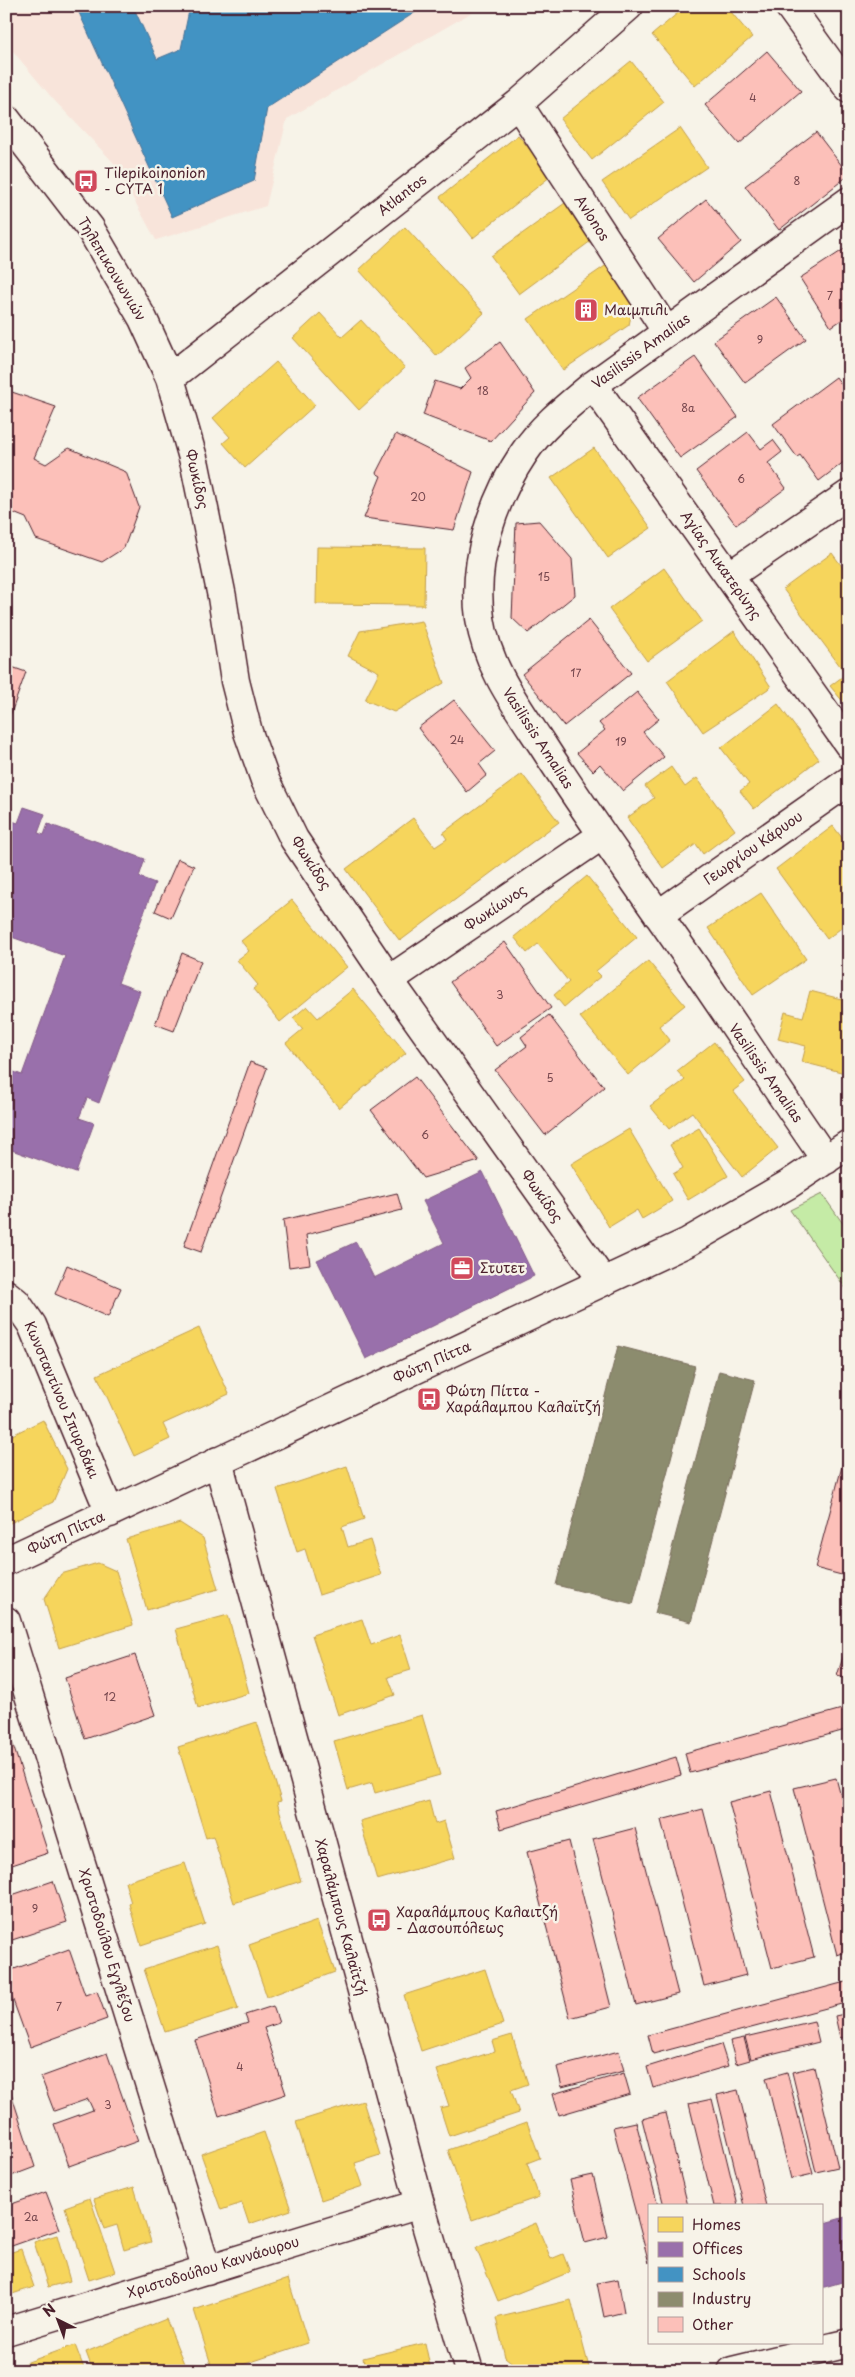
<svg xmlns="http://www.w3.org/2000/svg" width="855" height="2377" font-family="'Playpen Sans',sans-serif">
  <rect width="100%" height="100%" fill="#f7f3e8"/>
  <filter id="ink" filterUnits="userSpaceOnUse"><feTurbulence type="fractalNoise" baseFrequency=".02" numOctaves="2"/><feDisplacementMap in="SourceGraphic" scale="10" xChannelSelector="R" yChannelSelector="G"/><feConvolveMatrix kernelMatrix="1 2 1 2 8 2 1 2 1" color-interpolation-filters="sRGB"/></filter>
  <g filter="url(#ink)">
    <path fill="#f8e4da" d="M6,6H483L287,119L266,206L156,240L113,162L53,99L6,43Z"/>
    <path fill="#c5eba6" stroke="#888568" d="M822,1194L849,1232V1293L790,1210Z"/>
    <path fill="#f6d55c" stroke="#c29e4d" d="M686,6H726L752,37L695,86L652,35Z
      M631,61L664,102L592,160L560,119Z
      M680,128L707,167L629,220L602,182Z
      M518,135L551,176L473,238L440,197Z
      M572,198L599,235L519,294L491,256Z
      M405,227L484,313L437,356L359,270Z
      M608,264L634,302L629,325L563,370L528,319Z
      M320,313L342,337L361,320L405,368L359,410L293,338Z
      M276,362L315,405L245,468L223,443L230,437L213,418Z
      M594,448L651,528L608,558L551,478Z
      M317,547L425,548L424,605L316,604Z
      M832,553L849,576V701L845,704L830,686L846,674L783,589Z
      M664,568L702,621L647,661L609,609Z
      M422,621L444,683L394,712L365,700L379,672L348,656L360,631Z
      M734,631L771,687L703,732L667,681Z
      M778,704L819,759L754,809L740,791L749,784L721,748Z
      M671,767L685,787L697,778L735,830L703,854L696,844L663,868L627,818L654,798L645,786Z
      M522,774L559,822L400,941L346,869L413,818L435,847L447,839L443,833Z
      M833,826L849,847V922L827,939L776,869Z
      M587,876L637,937L596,971L601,976L564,1007L554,995L569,982L538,944L527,953L514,937Z
      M761,893L806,959L753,995L708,928Z
      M292,900L347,967L280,1022L253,989L258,985L237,960L249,951L241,941Z
      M648,961L685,1005L659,1026L670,1040L628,1075L580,1017Z
      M353,989L406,1053L339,1108L286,1043L303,1029L293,1018L307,1006L318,1018Z
      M810,991L849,1001V1074L802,1062L806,1046L778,1039L785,1012L803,1017Z
      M714,1042L745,1082L733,1091L778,1148L742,1177L692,1112L669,1129L650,1106L685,1080L677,1071Z
      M699,1128L728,1176L688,1200L673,1174L683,1168L670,1145Z
      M629,1129L672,1201L642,1219L637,1210L609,1227L571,1164Z
      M199,1328L229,1394L163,1424L170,1439L134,1456L97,1375Z
      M43,1420L67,1469L53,1502L6,1525V1438Z
      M347,1466L364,1519L342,1527L348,1547L370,1540L381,1575L319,1595L305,1549L297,1552L277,1489Z
      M180,1523L203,1538L218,1589L147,1610L126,1539Z
      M98,1563L116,1571L133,1625L59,1648L44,1599L61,1574Z
      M228,1615L249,1693L198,1708L176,1629Z
      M362,1619L371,1645L400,1635L411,1670L388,1677L395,1695L338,1715L312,1635Z
      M422,1715L440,1775L375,1793L372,1783L348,1790L334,1741Z
      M257,1722L281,1801L277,1802L301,1881L234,1903L213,1836L206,1838L178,1747Z
      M429,1801L435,1824L444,1821L455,1858L377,1880L360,1821Z
      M185,1863L205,1924L141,1945L129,1904L131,1903L125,1882Z
      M317,1921L335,1972L267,1997L249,1945Z
      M217,1945L238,2009L165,2032L144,1969Z
      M485,1969L503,2024L421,2051L404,1995Z
      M512,2035L528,2084L511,2090L519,2113L449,2136L440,2108L449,2106L437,2070L495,2051L492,2041Z
      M363,2101L380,2155L355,2163L363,2186L321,2200L296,2122Z
      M527,2122L540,2158L527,2163L539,2197L472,2220L448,2150Z
      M264,2132L291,2210L249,2224L242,2203L221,2210L201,2154Z
      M134,2187L151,2242L124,2250L117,2225L104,2229L94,2199Z
      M90,2198L115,2272L89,2280L65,2207Z
      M536,2223L551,2259L563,2254L570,2272L498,2301L476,2248Z
      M57,2235L70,2281L48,2287L34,2242Z
      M21,2249L34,2287L6,2296V2254Z
      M288,2279L308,2343L224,2371H213L194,2310Z
      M571,2300L590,2371H522L505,2357L496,2318Z
      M166,2319L187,2371H93L86,2352Z
      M425,2343L431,2371H366L363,2358Z
      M75,2345L85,2371H6V2370Z"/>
    <path fill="#9970ab" stroke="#815885" d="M24,807L45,814L38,833L44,835L48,824L145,859L139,877L155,883L118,983L140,991L99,1103L87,1098L79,1118L94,1123L76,1173L6,1148V1069L22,1075L65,956L6,935V819L18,823Z
      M483,1172L534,1276L366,1359L317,1260L356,1242L374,1278L444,1243L423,1201Z
      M849,2216V2280L821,2288V2224Z"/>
    <path fill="#4393c3" stroke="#457095" d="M76,6H133L157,59L181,49L190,6H425L267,108L254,181L172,217Z"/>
    <path fill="#8c8c6e" stroke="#786b5a" d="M618,1346L695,1366L633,1604L556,1585Z
      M719,1371L755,1380L691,1622L655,1613Z"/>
    <path fill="#fcc0b9" stroke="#4a1f2b" d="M767,51L801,91L739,144L705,105Z
      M816,132L849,175L779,230L745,186Z
      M706,199L741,242L694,282L658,239Z
      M849,246V315L831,327L800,278Z
      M776,297L806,339L745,383L714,341Z
      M500,342L535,393L491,441L423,415L435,381L460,389L471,378L465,368Z
      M695,357L738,417L680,458L637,398Z
      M836,377L849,395V458L819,481L800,455L797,457L773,424Z
      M6,390L56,407L34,458L46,464L69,448L126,472L139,507L124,548L102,562L36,539L26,518L6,510Z
      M748,432L761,449L773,440L782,452L768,463L786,488L736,525L696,471Z
      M396,434L473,472L454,530L364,518L381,476L376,473Z
      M539,521L572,559L575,595L528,633L512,618L516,523Z
      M589,620L631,673L564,726L522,674Z
      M6,665L26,672L6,727Z
      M637,692L659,719L643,732L664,757L623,791L600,764L593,771L577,753L605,730L599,723Z
      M454,700L495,751L479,764L487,775L467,792L418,728Z
      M178,859L194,866L171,918L155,911Z
      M505,942L551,1008L496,1046L450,982Z
      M182,953L201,961L174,1031L155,1024Z
      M549,1015L604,1087L545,1135L495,1070L527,1046L521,1037Z
      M250,1062L267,1068L201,1252L184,1246Z
      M415,1077L479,1161L423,1178L371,1110Z
      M397,1193L402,1210L306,1235L310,1264L289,1267L283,1220Z
      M67,1265L121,1288L108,1317L55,1294Z
      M849,1440V1577L815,1568Z
      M849,1638V1679L837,1676Z
      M135,1655L155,1715L85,1739L65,1678Z
      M849,1707V1729L690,1773L685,1753Z
      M11,1739L48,1853L9,1866L6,1856V1741Z
      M676,1757L681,1775L501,1829L496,1811Z
      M836,1778L849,1827V1951L837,1955L794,1788Z
      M771,1791L814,1957L772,1968L729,1802Z
      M703,1809L746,1975L704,1986L661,1820Z
      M635,1828L678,1994L636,2005L593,1839Z
      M569,1841L611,2007L570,2018L527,1852Z
      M53,1881L67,1922L6,1942V1897Z
      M69,1949L85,1995L97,1991L107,2019L30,2047L6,1981V1972Z
      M849,1981V2002L653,2054L648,2035Z
      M273,2006L279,2023L264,2028L286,2094L219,2116L195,2040L248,2023L245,2015Z
      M849,2013V2036L840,2038L835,2016Z
      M814,2021L819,2042L751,2059L745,2037Z
      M744,2038L750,2060L736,2064L730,2041Z
      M721,2044L728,2066L653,2088L647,2067Z
      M619,2051L624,2071L562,2087L557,2067Z
      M107,2053L138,2141L69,2166L54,2124L93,2110L88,2099L54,2111L41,2077Z
      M814,2067L838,2167L816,2172L792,2072Z
      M787,2072L813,2174L791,2179L766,2078Z
      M624,2073L630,2094L559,2115L553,2094Z
      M8,2084L35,2167L6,2178V2085Z
      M738,2090L766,2206H744L717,2095Z
      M712,2099L738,2206H714L689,2104Z
      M665,2113L688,2206H664L642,2119Z
      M636,2122L658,2206H649V2263L613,2127Z
      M593,2175L608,2237L585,2243L570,2180Z
      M46,2192L60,2229L6,2248V2206Z
      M618,2279L624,2312L604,2317L597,2283Z"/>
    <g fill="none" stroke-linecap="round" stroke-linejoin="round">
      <g stroke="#4a1f2b" stroke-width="31">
        <path id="minor" d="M789,6L849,89
          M518,104L667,332
          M6,119L90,228L143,319L170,378L195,465L222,597L235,681L248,732L265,780L294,839L389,980L603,1281
          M170,378L518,104L629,6
          M593,385L849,745
          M729,576L849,494
          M658,915L849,781
          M389,980L601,836
          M826,1160C769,1078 715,995 657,913C619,859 581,805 545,749C519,709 487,668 480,618C472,562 493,499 524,453C542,426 569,405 593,385L849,201
          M6,1294L16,1302L32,1325L110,1513
          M218,1461L420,2204L469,2371
          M6,1561L688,1242L789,1184L849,1144
          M6,1621L207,2270
          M6,2331L420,2204
          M732,2371L849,2343"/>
      </g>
      <use href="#minor" stroke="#f7f3e8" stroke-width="28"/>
    </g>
  </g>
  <defs>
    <g id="bus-square" transform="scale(1.25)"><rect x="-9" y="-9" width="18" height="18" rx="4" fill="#d1495b" stroke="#f7f3e8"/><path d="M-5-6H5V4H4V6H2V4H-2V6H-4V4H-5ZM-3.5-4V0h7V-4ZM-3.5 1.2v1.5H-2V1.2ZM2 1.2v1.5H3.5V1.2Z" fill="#fff"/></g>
    <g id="building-square" transform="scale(1.25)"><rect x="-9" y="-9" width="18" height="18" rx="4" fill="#d1495b" stroke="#f7f3e8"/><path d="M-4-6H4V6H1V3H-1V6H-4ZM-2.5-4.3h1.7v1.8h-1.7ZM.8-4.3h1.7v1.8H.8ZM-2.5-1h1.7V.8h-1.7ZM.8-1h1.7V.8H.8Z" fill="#fff"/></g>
    <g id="office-square" transform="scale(1.25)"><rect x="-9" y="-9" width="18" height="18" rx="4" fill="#d1495b" stroke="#f7f3e8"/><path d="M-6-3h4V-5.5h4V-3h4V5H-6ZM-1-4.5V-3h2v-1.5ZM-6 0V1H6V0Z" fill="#fff"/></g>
  </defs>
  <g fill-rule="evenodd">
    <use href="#bus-square" x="86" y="181"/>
    <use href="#building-square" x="586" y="310"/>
    <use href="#office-square" x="462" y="1268"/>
    <use href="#bus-square" x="429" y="1399"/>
    <use href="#bus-square" x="379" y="1920"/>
  </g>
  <g text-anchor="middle" stroke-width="5" stroke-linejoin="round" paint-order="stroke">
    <g font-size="11" fill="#76474e">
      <text x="753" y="102">4</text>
      <text x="797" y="185">8</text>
      <text x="830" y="300">7</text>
      <text x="760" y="344">9</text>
      <text x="483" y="395">18</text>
      <text x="688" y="412">8a</text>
      <text x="741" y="483">6</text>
      <text x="418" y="501">20</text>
      <text x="544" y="581">15</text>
      <text x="576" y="677">17</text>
      <text x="457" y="744">24</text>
      <text x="621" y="746">19</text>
      <text x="500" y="999">3</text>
      <text x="550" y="1082">5</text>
      <text x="425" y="1139">6</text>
      <text x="110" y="1701">12</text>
      <text x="35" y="1913">9</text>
      <text x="59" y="2011">7</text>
      <text x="240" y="2071">4</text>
      <text x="108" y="2109">3</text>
      <text x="31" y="2221">2a</text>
    </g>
    <g font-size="14" fill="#4a1f2b" stroke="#f7f3e8" text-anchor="start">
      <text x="104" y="178">Tilepikoinonion<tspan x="104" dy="16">- CYTA 1</tspan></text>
      <text x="604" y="315">Μαιμπιλι</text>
      <text x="480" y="1273">Στυτετ</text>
      <text x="446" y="1396">Φώτη Πίττα -<tspan x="446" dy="16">Χαράλαμπου Καλαϊτζή</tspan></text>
      <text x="396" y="1917">Χαραλάμπους Καλαιτζή<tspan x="396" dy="16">- Δασουπόλεως</tspan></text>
    </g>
    <g font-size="14" fill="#4a1f2b" stroke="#f7f3e8">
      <text transform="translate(402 195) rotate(-38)" y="5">Atlantos</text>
      <text transform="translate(592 218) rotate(57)" y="5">Avlonos</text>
      <text transform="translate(112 269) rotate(59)" y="5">Τηλεπικοινωνιών</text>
      <text transform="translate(641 351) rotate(-36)" y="5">Vasilissis Amalias</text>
      <text transform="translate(197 479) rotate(77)" y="5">Φωκίδος</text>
      <text transform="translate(721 565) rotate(55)" y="5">Αγίας Αικατερίνης</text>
      <text transform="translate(538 738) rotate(57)" y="5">Vasilissis Amalias</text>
      <text transform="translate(753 848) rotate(-35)" y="5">Γεωργίου Κάρυου</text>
      <text transform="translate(311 863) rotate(57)" y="5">Φωκίδος</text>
      <text transform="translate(495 908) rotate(-34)" y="5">Φωκίωνος</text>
      <text transform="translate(766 1073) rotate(55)" y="5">Vasilissis Amalias</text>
      <text transform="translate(542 1196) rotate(55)" y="5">Φωκίδος</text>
      <text transform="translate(432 1362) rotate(-24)" y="5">Φώτη Πίττα</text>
      <text transform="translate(62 1400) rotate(67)" y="5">Κωνσταντίνου Σπυριδάκι</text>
      <text transform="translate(66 1533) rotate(-25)" y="5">Φώτη Πίττα</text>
      <text transform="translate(341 1917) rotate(75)" y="5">Χαραλάμπους Καλαϊτζή</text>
      <text transform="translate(107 1945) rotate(73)" y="5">Χριστοδούλου Εγγλέζου</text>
      <text transform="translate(213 2267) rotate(-17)" y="5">Χριστοδούλου Καννάουρου</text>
    </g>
  </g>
  <rect width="855" height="2377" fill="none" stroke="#f7f3e8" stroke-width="25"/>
  <rect x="12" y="12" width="830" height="2352" fill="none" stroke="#4a1f2b" stroke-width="2" filter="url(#ink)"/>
  <rect x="648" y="2204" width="175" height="140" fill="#f7f3e8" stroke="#b29e9c"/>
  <rect x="658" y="2217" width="25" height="15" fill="#f6d55c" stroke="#b29e9c"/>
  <text x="692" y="2230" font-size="15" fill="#4a1f2b">Homes</text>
  <rect x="658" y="2242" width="25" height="15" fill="#9970ab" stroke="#b29e9c"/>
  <text x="692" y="2254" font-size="15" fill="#4a1f2b">Offices</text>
  <rect x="658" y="2267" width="25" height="15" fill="#4393c3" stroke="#b29e9c"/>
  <text x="692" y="2280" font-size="15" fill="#4a1f2b">Schools</text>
  <rect x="658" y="2292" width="25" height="15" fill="#8c8c6e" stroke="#b29e9c"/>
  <text x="692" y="2304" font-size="15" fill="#4a1f2b">Industry</text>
  <rect x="658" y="2317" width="25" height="15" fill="#fcc0b9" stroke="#b29e9c"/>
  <text x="692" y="2330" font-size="15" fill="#4a1f2b">Other</text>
  <g transform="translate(58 2320) rotate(318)" stroke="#f7f3e8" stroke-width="4" paint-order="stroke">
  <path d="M0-4L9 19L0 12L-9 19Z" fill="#4a1f2b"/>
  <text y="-8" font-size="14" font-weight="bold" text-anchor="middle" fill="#4a1f2b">N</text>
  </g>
</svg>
